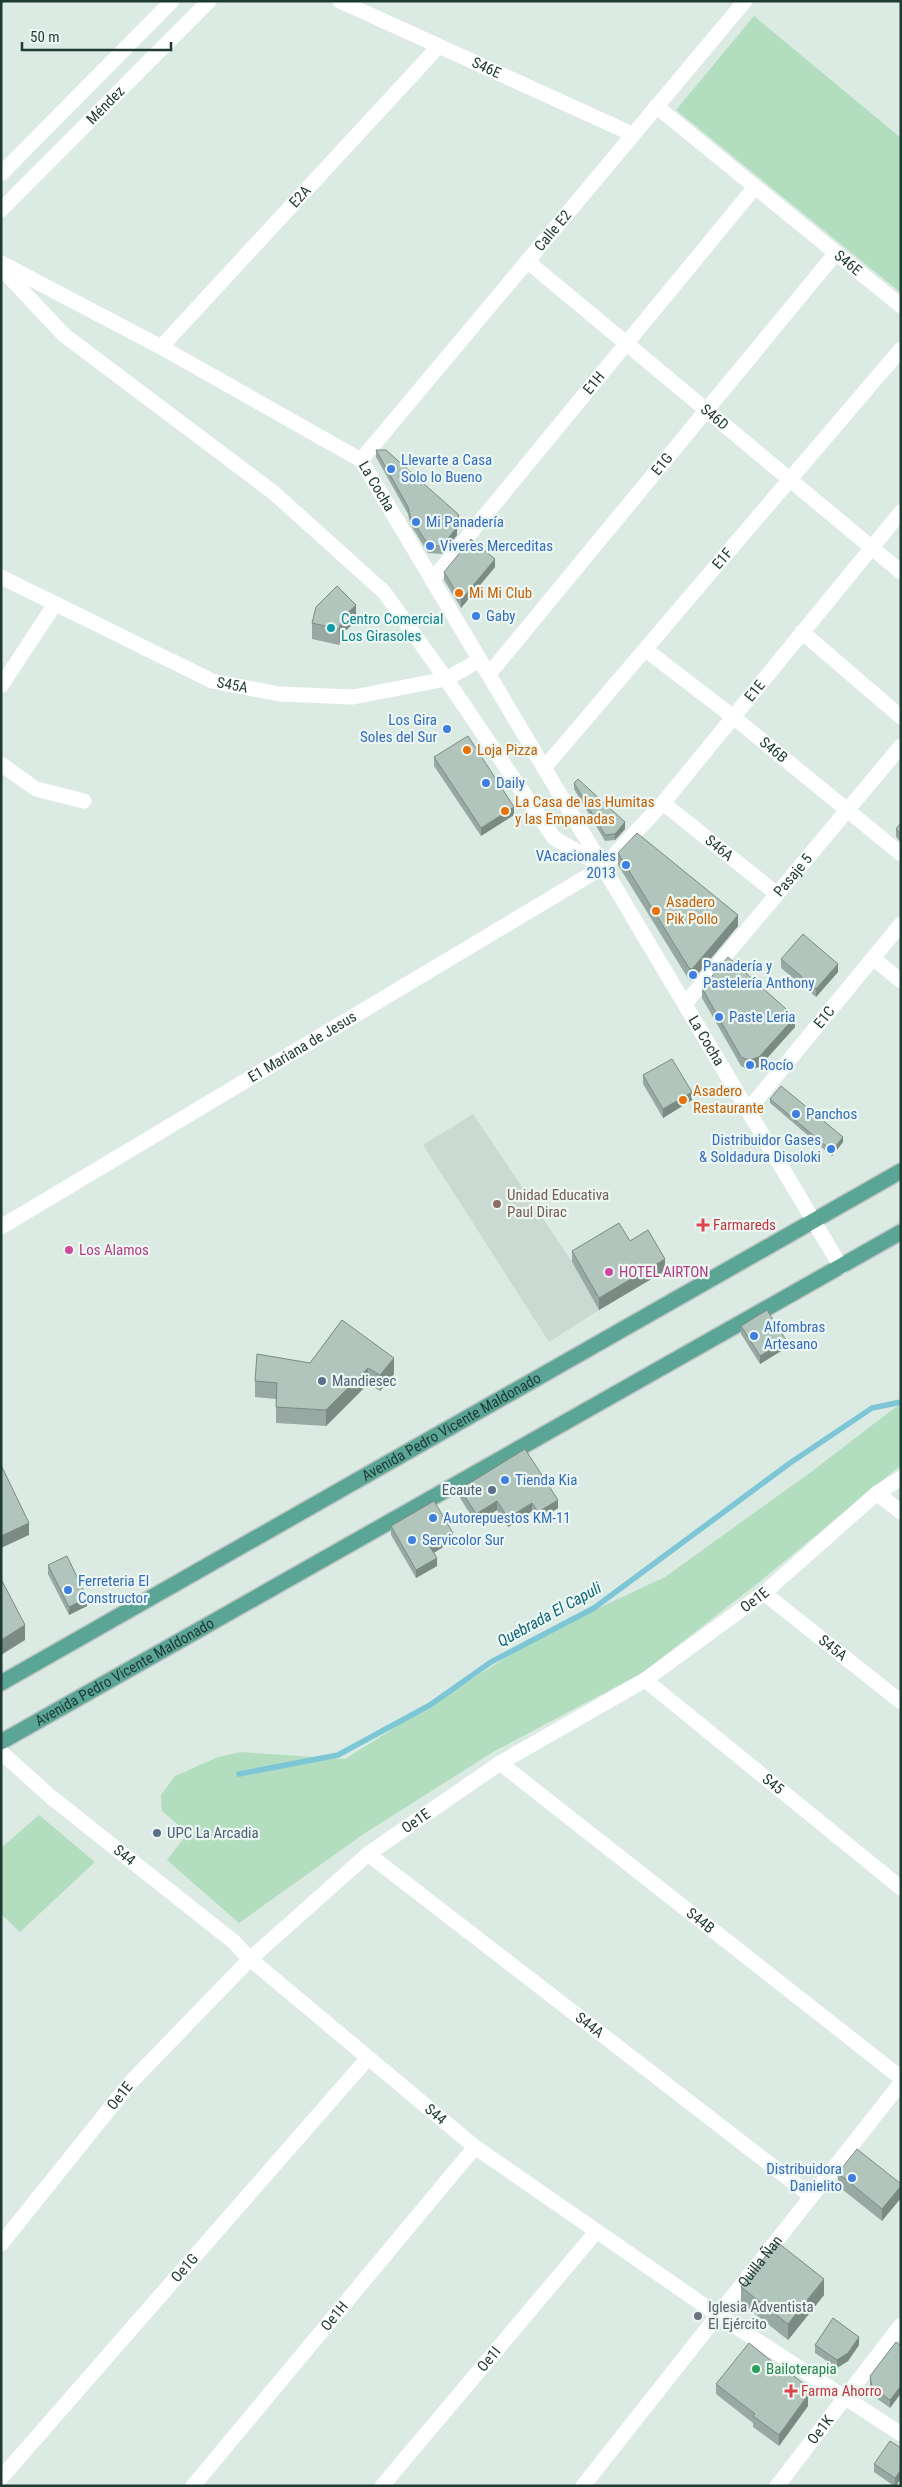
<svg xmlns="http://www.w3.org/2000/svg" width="902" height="2487" font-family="'Roboto Condensed',sans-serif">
  <rect width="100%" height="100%" fill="#dceae4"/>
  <path fill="#cadad3" d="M473,1114L572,1262L599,1310L549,1342L423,1145Z"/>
  <path fill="#b2debf" d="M754,16L901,138V293L676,110Z
    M901,1403V1465L758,1583L642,1673L493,1752L362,1835L239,1923L167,1860L188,1833L162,1811L161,1795L175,1776L218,1757L241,1752L345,1759L545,1633L665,1577L811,1472Z
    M39,1815L95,1862L20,1932L1,1914V1848Z"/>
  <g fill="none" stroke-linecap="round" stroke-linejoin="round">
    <path stroke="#7dc6d6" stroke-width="5.5" d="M239,1774L338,1755L430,1705L491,1662L594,1608L790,1463L872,1408L901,1402"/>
    <g stroke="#bbc4c2" stroke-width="18">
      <g id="major">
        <path id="s28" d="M1,1683L901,1171"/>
        <path id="s29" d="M1,1742L901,1232"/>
      </g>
    </g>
    <g stroke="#fff" stroke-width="15">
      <path id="s1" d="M340,1L632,134"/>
      <path id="s2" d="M656,106L901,306"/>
      <path d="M1,174L172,1"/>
      <path id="s3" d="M1,210L209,1"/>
      <path id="s4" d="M527,261L901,572"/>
      <path id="s5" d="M1,263L161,347L361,460L841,1267"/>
      <path d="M1,268L64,335L274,493L384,592L446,679L554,838L602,866"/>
      <path id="s6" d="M161,347L439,46"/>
      <path id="s7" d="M361,460L745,1"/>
      <path id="s8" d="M1,577L212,681L279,694L353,697L446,679L480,660"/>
      <path id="s9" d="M432,580L755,187"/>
      <path d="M802,632L901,717"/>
      <path id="s10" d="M646,650L732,716L901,854"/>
      <path id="s11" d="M489,674L836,253"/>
      <path d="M1,686L55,604"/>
      <path d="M1,764L36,789L84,801"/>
      <path id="s12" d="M544,768L901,349"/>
      <path id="s13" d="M663,803L777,894"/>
      <path d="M873,958L901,981"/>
      <path id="s14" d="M685,1004L901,746"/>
      <path id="s15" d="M748,1110L901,924"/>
      <path id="s16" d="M1,1227L603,867L663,803L901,512"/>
      <path d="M877,1493L901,1512"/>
      <path id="s17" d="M764,1593L901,1702"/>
      <path id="s18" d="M645,1680L901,1888"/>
      <path id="s19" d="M1,1752L51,1797L234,1942L250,1959L475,2147L718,2315L901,2434"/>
      <path id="s20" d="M500,1763L901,2078"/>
      <path id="s21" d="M368,1854L811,2196"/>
      <path id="s22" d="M1,2244L131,2082L250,1959L368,1854L500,1763L645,1680L764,1593L877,1493L901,1478"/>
      <path id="s23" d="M1,2478L368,2058"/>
      <path id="s24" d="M193,2486L475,2147"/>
      <path id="s25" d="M382,2486L596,2232"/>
      <path id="s26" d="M583,2486L901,2083"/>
      <path id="s27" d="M777,2486L901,2325"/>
    </g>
    <use href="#major" stroke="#5ba594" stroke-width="15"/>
  </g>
  <path fill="#98a9a3" d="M376,450L459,523L456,527L457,535L442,554L428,553L410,524L408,514L376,457Z
    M495,567L461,608L444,580V572Z
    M356,621L342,634L339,645L312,639V623Z
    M434,757L514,815L481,836L434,766Z
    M574,783L625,829L615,840L605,841L574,789Z
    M901,823V842L896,837V829Z
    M618,853L738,926L692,981L689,980L618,865Z
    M781,959L838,972L816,997L781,968Z
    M702,988L795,1027L759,1067L749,1070L741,1066L702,998Z
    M643,1075L692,1100L663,1118L643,1084Z
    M770,1099L843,1142L832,1156L770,1103Z
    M630,1241L665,1271L599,1310L572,1262V1251Z
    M342,1320L394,1374L380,1391L368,1384L326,1426L276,1423V1399L255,1397V1381L310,1363Z
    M741,1326L786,1348L760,1364L741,1334Z
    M460,1489L558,1508L538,1521L532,1511L508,1527L497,1510L476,1523L460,1498Z
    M391,1526L453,1541L434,1553L437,1566L416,1578L391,1535Z
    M48,1565L87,1606L69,1615L48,1574Z
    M838,2173L901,2184L882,2221L838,2186Z
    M741,2287L824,2295L788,2340L741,2303Z
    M815,2345H859L848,2361L837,2368L815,2353Z
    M901,2346V2393L890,2408L872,2395L870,2384V2376Z
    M785,2372L808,2406L779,2446L753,2427V2423L716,2394V2384Z
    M874,2464L901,2479L896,2486H894L874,2472Z"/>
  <path fill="#7c8a84" d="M459,515V523L453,531V523Z
    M457,527V535L442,554V546Z
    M495,559V567L461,608V600Z
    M356,605V621L342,634L339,645V629L342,618Z
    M514,807V815L481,836V828Z
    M625,822V829L615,840V834Z
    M738,915V926L692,981V969Z
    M838,964V972L816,997V989Z
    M795,1017V1027L759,1067L749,1070V1060Z
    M692,1092V1100L663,1118V1109Z
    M843,1137V1142L832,1156V1151Z
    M665,1259V1271L599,1310V1298Z
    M786,1340V1348L760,1364V1356Z
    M394,1358V1374L380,1391V1375Z
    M368,1368V1384L326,1426V1410Z
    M558,1500V1508L538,1521V1512Z
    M497,1501V1510L476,1523V1514Z
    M532,1503V1511L508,1527V1518Z
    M29,1523V1535L1,1548V1536Z
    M453,1533V1541L430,1555V1547Z
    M437,1558V1566L416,1578V1570Z
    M87,1598V1606L69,1615V1607Z
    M25,1625V1640L1,1655V1640Z
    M901,2186V2198L882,2221V2209Z
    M824,2279V2295L788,2340V2324Z
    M859,2337V2345L848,2361L837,2368V2360Z
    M901,2386V2393L890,2408V2400Z
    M808,2395V2406L779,2446V2435Z
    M901,2470V2479L895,2486V2478Z"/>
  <path fill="#b1c5bd" stroke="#7c8a84" d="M376,450H386L459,515L453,523L457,527L442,546L428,545L410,516L408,507Z
    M471,539L495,559L461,600L444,572Z
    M337,586L356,605L342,618L339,629L312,623L316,607Z
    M468,736L514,807L481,828L434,757Z
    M578,779L625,822L615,834L605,835L574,783Z
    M901,823V834L896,829Z
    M637,833L738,915L692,969L689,968L618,853Z
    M803,934L838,964L816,989L781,959Z
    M728,957L795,1017L759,1057L749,1060L741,1057L702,988Z
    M672,1059L692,1092L663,1109L643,1075Z
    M781,1086L843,1137L832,1151L770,1099Z
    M619,1223L630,1241L648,1230L665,1259L599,1298L572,1251Z
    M767,1310L786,1340L760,1356L741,1326Z
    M342,1320L394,1358L380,1375L368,1368L326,1410L276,1407L277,1383L255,1381L257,1354L310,1363Z
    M525,1449L558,1500L538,1512L532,1503L508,1518L497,1501L476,1514L460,1489Z
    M1,1465L29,1523L1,1536Z
    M434,1501L453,1533L430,1547L437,1558L416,1570L391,1526Z
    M67,1556L87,1598L69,1607L48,1565Z
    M1,1579L25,1625L1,1640Z
    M857,2149L901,2184V2186L882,2209L838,2173Z
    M777,2242L824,2279L788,2324L741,2287Z
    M833,2318L859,2337L848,2353L837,2360L815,2345Z
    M896,2342L901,2346V2386L890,2400L872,2387L870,2376Z
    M749,2343L785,2372L787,2371L807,2386L808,2395L779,2435L753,2416L755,2414L716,2384Z
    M890,2441L901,2448V2470L895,2478L874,2464Z"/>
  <g fill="#3f7fe0" stroke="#ecf7f2" stroke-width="2">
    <circle cx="391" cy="469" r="5"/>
    <circle cx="416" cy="522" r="5"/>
    <circle cx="430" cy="546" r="5"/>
    <circle cx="476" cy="616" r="5"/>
    <circle cx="447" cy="729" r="5"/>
    <circle cx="486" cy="783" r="5"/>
    <circle cx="626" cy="865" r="5"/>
    <circle cx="693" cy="975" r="5"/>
    <circle cx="719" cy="1017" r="5"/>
    <circle cx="750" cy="1065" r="5"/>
    <circle cx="796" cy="1114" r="5"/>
    <circle cx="831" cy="1149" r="5"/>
    <circle cx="754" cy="1336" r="5"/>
    <circle cx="505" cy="1480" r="5"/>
    <circle cx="433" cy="1518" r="5"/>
    <circle cx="412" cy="1540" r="5"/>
    <circle cx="68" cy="1590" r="5"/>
    <circle cx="852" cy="2178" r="5"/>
  </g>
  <g fill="#e8710a" stroke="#ecf7f2" stroke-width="2">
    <circle cx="459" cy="593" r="5"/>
    <circle cx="467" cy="750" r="5"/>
    <circle cx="505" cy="811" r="5"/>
    <circle cx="656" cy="911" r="5"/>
    <circle cx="683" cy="1100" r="5"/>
  </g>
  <circle fill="#0f9aa8" stroke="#ecf7f2" stroke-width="2" cx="331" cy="628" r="5"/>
  <circle fill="#8d6e63" stroke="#ecf7f2" stroke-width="2" cx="497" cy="1204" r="5"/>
  <g fill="#e0444e" stroke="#ecf7f2" stroke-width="2">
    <path d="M700.5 1217.5h5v5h5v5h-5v5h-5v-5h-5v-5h5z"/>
    <path d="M788.5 2383.5h5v5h5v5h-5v5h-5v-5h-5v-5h5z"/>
  </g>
  <g fill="#d1479c" stroke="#ecf7f2" stroke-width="2">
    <circle cx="69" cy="1250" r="5"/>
    <circle cx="609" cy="1272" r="5"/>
  </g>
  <g fill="#5c6f8a" stroke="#ecf7f2" stroke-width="2">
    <circle cx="322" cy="1381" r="5"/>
    <circle cx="492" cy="1490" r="5"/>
    <circle cx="157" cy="1833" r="5"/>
  </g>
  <circle fill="#6b7280" stroke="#ecf7f2" stroke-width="2" cx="698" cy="2316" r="5"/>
  <circle fill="#2e9e5b" stroke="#ecf7f2" stroke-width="2" cx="756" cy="2369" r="5"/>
  <g text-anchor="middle" stroke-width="4.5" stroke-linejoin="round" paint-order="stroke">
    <g font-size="15" fill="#1d3a33" stroke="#ecf7f2">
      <text dy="5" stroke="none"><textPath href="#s1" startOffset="161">S46E</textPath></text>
      <text dy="5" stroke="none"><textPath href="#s3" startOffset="148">Méndez</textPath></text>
      <text dy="5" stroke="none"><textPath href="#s6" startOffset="205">E2A</textPath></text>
      <text dy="5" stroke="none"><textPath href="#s7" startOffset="299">Calle E2</textPath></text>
      <text dy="5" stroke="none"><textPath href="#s2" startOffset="248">S46E</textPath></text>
      <text dy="5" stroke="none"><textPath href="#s9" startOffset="255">E1H</textPath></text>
      <text dy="5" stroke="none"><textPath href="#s4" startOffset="244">S46D</textPath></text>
      <text dy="5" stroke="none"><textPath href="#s11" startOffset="272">E1G</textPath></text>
      <text dy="5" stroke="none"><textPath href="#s5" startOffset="441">La Cocha</textPath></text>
      <text dy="5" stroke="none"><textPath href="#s12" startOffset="275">E1F</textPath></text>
      <text dy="5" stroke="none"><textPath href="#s8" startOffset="256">S45A</textPath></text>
      <text dy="5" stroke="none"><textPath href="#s16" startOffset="934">E1E</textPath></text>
      <text dy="5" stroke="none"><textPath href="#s10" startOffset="162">S46B</textPath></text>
      <text dy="5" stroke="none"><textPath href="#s13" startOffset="72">S46A</textPath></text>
      <text dy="5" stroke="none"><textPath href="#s14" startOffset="168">Pasaje 5</textPath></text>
      <text dy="5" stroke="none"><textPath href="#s15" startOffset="120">E1C</textPath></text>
      <text dy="5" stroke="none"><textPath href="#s5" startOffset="1086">La Cocha</textPath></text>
      <text dy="5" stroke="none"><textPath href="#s16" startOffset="351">E1 Mariana de Jesus</textPath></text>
      <text dy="5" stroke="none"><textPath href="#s28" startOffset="518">Avenida Pedro Vicente Maldonado</textPath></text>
      <text dy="5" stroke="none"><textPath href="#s22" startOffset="1000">Oe1E</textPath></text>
      <text dy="5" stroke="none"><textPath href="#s17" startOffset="88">S45A</textPath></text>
      <text dy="5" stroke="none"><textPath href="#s29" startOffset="142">Avenida Pedro Vicente Maldonado</textPath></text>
      <text dy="5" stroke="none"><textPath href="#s18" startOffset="165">S45</textPath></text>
      <text dy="5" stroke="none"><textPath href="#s22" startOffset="595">Oe1E</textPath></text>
      <text dy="5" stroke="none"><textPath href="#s19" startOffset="161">S44</textPath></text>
      <text dy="5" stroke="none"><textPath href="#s20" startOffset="255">S44B</textPath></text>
      <text dy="5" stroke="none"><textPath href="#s21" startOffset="280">S44A</textPath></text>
      <text dy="5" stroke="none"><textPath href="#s22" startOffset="190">Oe1E</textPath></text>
      <text dy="5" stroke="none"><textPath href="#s19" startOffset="566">S44</textPath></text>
      <text dy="5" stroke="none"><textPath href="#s26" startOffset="286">Quilla Ñan</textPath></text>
      <text dy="5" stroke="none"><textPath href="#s23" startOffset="279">Oe1G</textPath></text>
      <text dy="5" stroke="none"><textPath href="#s24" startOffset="221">Oe1H</textPath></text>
      <text dy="5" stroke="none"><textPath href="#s25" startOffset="166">Oe1I</textPath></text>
      <text dy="5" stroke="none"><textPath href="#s27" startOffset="71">Oe1K</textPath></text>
    </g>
    <g font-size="15" fill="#366cbe" stroke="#ecf7f2" text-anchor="start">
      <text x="401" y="465">Llevarte a Casa<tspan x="401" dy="17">Solo lo Bueno</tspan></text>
      <text x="426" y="527">Mi Panadería</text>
      <text x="440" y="551">Viveres Merceditas</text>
      <text x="486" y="621">Gaby</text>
      <text x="437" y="725" text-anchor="end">Los Gira<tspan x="437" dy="17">Soles del Sur</tspan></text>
      <text x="496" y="788">Daily</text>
      <text x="616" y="861" text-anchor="end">VAcacionales<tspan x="616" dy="17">2013</tspan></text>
      <text x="703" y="971">Panadería y<tspan x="703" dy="17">Pastelería Anthony</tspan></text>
      <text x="729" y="1022">Paste Leria</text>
      <text x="760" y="1070">Rocío</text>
      <text x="806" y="1119">Panchos</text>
      <text x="821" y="1145" text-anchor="end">Distribuidor Gases<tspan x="821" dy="17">&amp; Soldadura Disoloki</tspan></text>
      <text x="764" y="1332">Alfombras<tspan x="764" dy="17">Artesano</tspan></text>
      <text x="515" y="1485">Tienda Kia</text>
      <text x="443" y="1523">Autorepuestos KM-11</text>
      <text x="422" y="1545">Servicolor Sur</text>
      <text x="78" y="1586">Ferreteria El<tspan x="78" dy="17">Constructor</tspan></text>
      <text x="842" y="2174" text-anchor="end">Distribuidora<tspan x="842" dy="17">Danielito</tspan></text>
    </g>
    <g font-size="15" fill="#c56008" stroke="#ecf7f2" text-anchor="start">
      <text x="469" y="598">Mi Mi Club</text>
      <text x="477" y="755">Loja Pizza</text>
      <text x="515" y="807">La Casa de las Humitas<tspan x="515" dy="17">y las Empanadas</tspan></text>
      <text x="666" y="907">Asadero<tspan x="666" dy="17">Pik Pollo</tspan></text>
      <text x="693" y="1096">Asadero<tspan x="693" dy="17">Restaurante</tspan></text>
    </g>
    <g font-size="15" fill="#0d838f" stroke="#ecf7f2" text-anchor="start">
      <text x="341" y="624">Centro Comercial<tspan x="341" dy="17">Los Girasoles</tspan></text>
    </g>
    <g font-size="15" fill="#785e54" stroke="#ecf7f2" text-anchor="start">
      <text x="507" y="1200">Unidad Educativa<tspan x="507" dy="17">Paul Dirac</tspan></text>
    </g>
    <g font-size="15" fill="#be3a42" stroke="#ecf7f2" text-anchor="start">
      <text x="713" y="1230">Farmareds</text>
      <text x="801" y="2396">Farma Ahorro</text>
    </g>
    <g font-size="15" fill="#b23c85" stroke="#ecf7f2" text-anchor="start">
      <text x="79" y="1255">Los Alamos</text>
      <text x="619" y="1277">HOTEL AIRTON</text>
    </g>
    <g font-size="15" fill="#4e5e75" stroke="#ecf7f2" text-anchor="start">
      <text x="332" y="1386">Mandiesec</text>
      <text x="482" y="1495" text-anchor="end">Ecaute</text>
      <text x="167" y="1838">UPC La Arcadia</text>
    </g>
    <g font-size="15" fill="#5b616d" stroke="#ecf7f2" text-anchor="start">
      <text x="708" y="2312">Iglesia Adventista<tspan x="708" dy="17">El Ejército</tspan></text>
    </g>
    <g font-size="15" fill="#27864d" stroke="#ecf7f2" text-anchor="start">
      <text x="766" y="2374">Bailoterapia</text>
    </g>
    <g font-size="16" font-style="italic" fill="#12677b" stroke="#ecf7f2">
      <text transform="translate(549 1614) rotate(-29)" y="6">Quebrada El Capuli</text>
    </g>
  </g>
  <rect width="902" height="2487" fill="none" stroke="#1d3a33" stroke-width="5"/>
  <path d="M22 42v8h149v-8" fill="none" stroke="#1d3a33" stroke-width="2.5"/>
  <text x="30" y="42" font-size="15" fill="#1d3a33" stroke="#ecf7f2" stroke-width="4" paint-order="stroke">50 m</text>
</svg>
